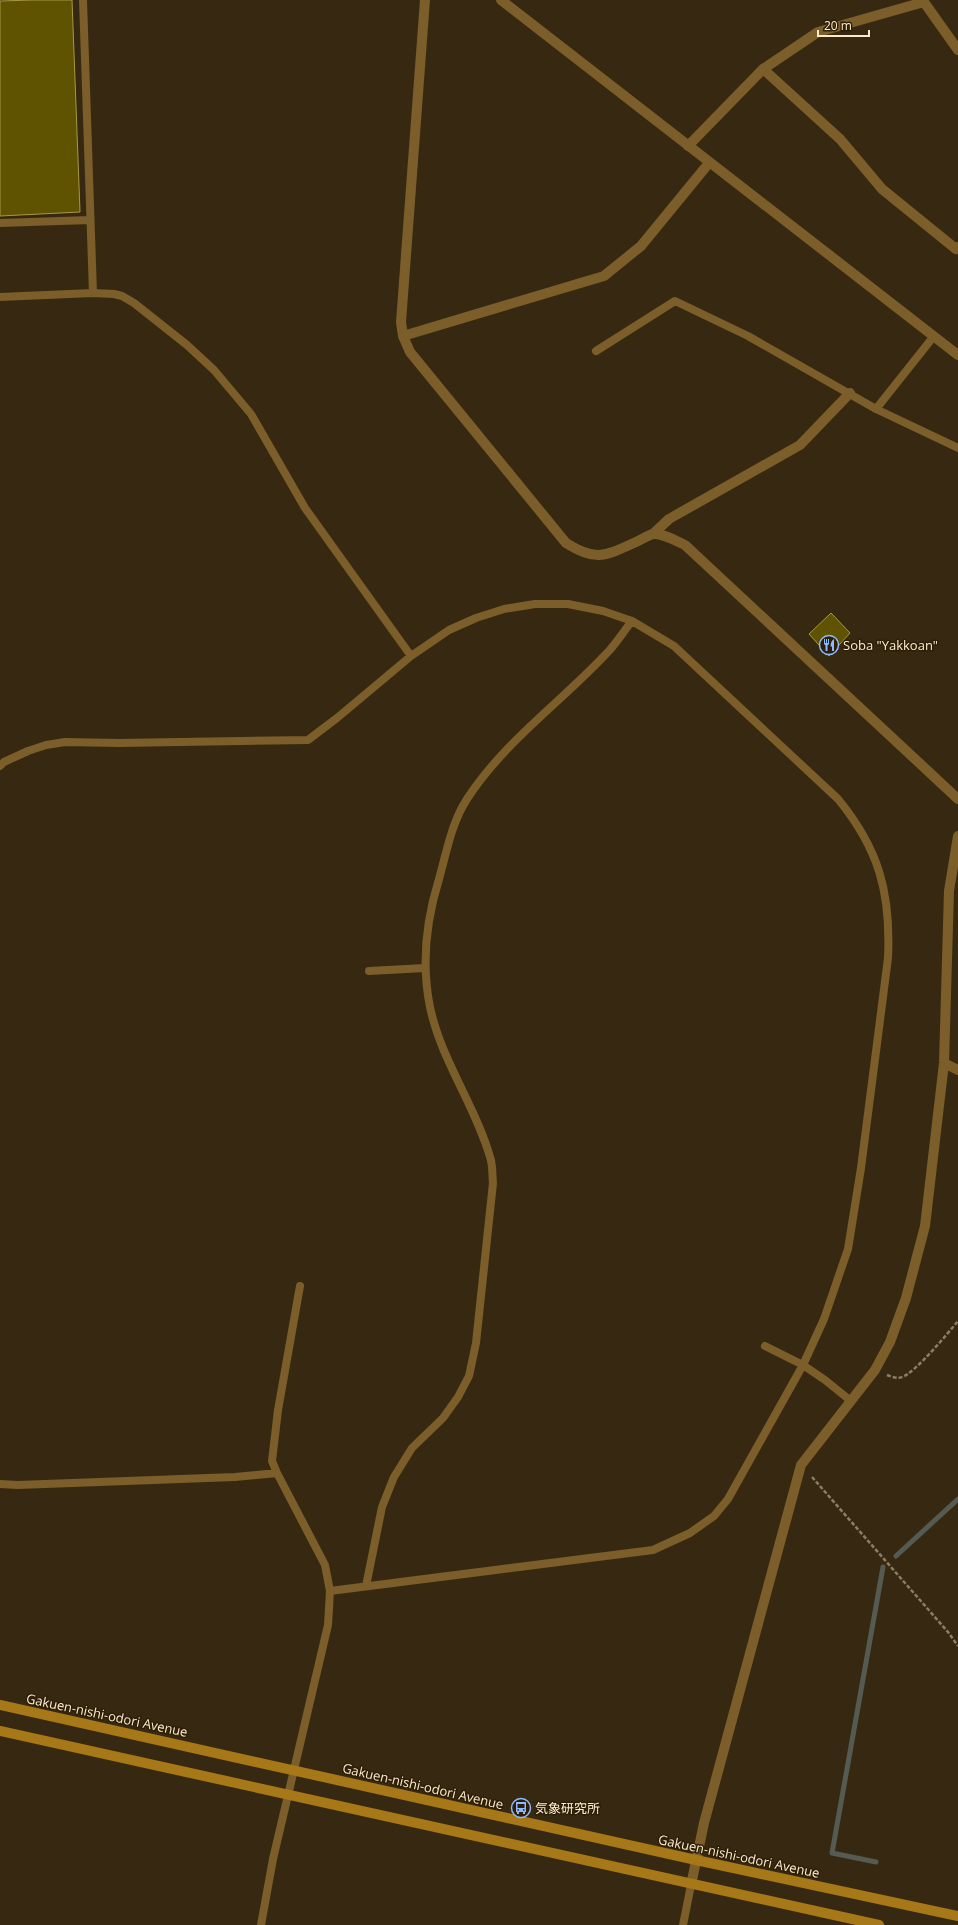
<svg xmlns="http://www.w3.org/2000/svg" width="958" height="1925" font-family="'Open Sans','Noto Sans JP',sans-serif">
  <rect width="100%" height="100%" fill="#372911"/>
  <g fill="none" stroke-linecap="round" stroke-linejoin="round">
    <path stroke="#555b53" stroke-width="5" d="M896,1556L958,1499
      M876,1862L832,1853L883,1567"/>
  </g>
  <path fill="#5f5200" stroke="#a89943" d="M33,0H72L80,212L0,216V1Z
    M831,613L850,633L829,656L809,634Z"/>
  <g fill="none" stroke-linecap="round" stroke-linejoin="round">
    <path stroke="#8d7d63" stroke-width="2.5" stroke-dasharray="4 2" stroke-linecap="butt" d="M887,1375C892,1377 898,1379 902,1377C914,1374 949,1332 958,1321
      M812,1477L948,1632L958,1646"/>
    <path stroke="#7b5e2a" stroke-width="8" d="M83,0L93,293
      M0,223L90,220
      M0,297L93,293L114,294L122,296L134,303L187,345L214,370L251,414L305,508L411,656
      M596,351L675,301L748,336L876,409L958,448
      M876,409L934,336
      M0,766L4,762L28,751L46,745L65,742L119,743L308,740L337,718L411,656L449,630L476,618L504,609L535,604H568L603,611L632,621L674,646L838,799C879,849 891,893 888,958L861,1168L848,1249L824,1319L803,1365L728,1499L714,1516L690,1533L653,1550L330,1591
      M369,971L425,968
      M765,1346L803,1365L825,1380L851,1401
      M0,1484L18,1485L235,1477L277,1473
      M366,1586L382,1507L394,1477L412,1448L443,1418L458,1397L469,1376L476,1343L493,1183C492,1175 493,1165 490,1157C475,1105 441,1060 430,1007C421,963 426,921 439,879C447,851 451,824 467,799C504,742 560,703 606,654C616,644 623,632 632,621
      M261,1925L273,1859L328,1625L330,1591L325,1565L277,1473L272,1461L278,1410L300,1286
      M683,1925L691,1885"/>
    <path stroke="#7b5e2a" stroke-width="10" d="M425,0L401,322L403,336L410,352L566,543C596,562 605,556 636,542C641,540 648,535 653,534C663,533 676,541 685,545L958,799
      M924,2L958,50
      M763,69L840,139L882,189L956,249L958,247
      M688,146L763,69L818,32L924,2V0
      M403,336L604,276L641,246L709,163
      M653,534L669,519L800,445L850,393
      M944,1063L958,1070
      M691,1885L704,1823L801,1465L875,1370L890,1342L906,1298L925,1226L944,1063L949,891L958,836"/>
    <path stroke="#7b5e2a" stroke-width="10" d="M501,0L958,355"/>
    <path stroke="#a77817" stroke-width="10" d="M0,1705L696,1860L958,1916
      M0,1731L879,1925"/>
  </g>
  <defs>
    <g id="restaurant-ring" transform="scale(1)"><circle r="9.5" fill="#2d1f07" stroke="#8eb9fd" stroke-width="1.5"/><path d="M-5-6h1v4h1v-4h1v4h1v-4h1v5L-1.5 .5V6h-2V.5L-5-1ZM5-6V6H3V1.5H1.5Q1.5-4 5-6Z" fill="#8eb9fd"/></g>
    <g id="bus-ring" transform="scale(1)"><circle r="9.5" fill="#2d1f07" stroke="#8eb9fd" stroke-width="1.5"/><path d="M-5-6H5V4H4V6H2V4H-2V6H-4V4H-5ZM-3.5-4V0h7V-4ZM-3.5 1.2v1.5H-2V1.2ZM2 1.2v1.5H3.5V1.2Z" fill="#8eb9fd"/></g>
  </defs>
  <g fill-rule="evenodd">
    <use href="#restaurant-ring" x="829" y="645"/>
    <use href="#bus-ring" x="521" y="1808"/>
  </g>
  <g text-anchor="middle" stroke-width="3" stroke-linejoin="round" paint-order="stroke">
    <g font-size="13" fill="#fceacd" stroke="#2d1f07" text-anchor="start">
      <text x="843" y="650">Soba "Yakkoan"</text>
      <text x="535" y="1813">気象研究所</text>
    </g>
    <g font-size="13" fill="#fceacd" stroke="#2d1f07">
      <text transform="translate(107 1715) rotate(12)" y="5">Gakuen-nishi-odori Avenue</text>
      <text transform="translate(423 1786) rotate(13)" y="5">Gakuen-nishi-odori Avenue</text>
      <text transform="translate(739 1856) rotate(12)" y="5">Gakuen-nishi-odori Avenue</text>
    </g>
  </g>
  <path d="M818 30v6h51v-6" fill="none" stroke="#fceacd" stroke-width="2"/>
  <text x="824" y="30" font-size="12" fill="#fceacd" stroke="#2d1f07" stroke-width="3" paint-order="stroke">20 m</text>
</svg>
